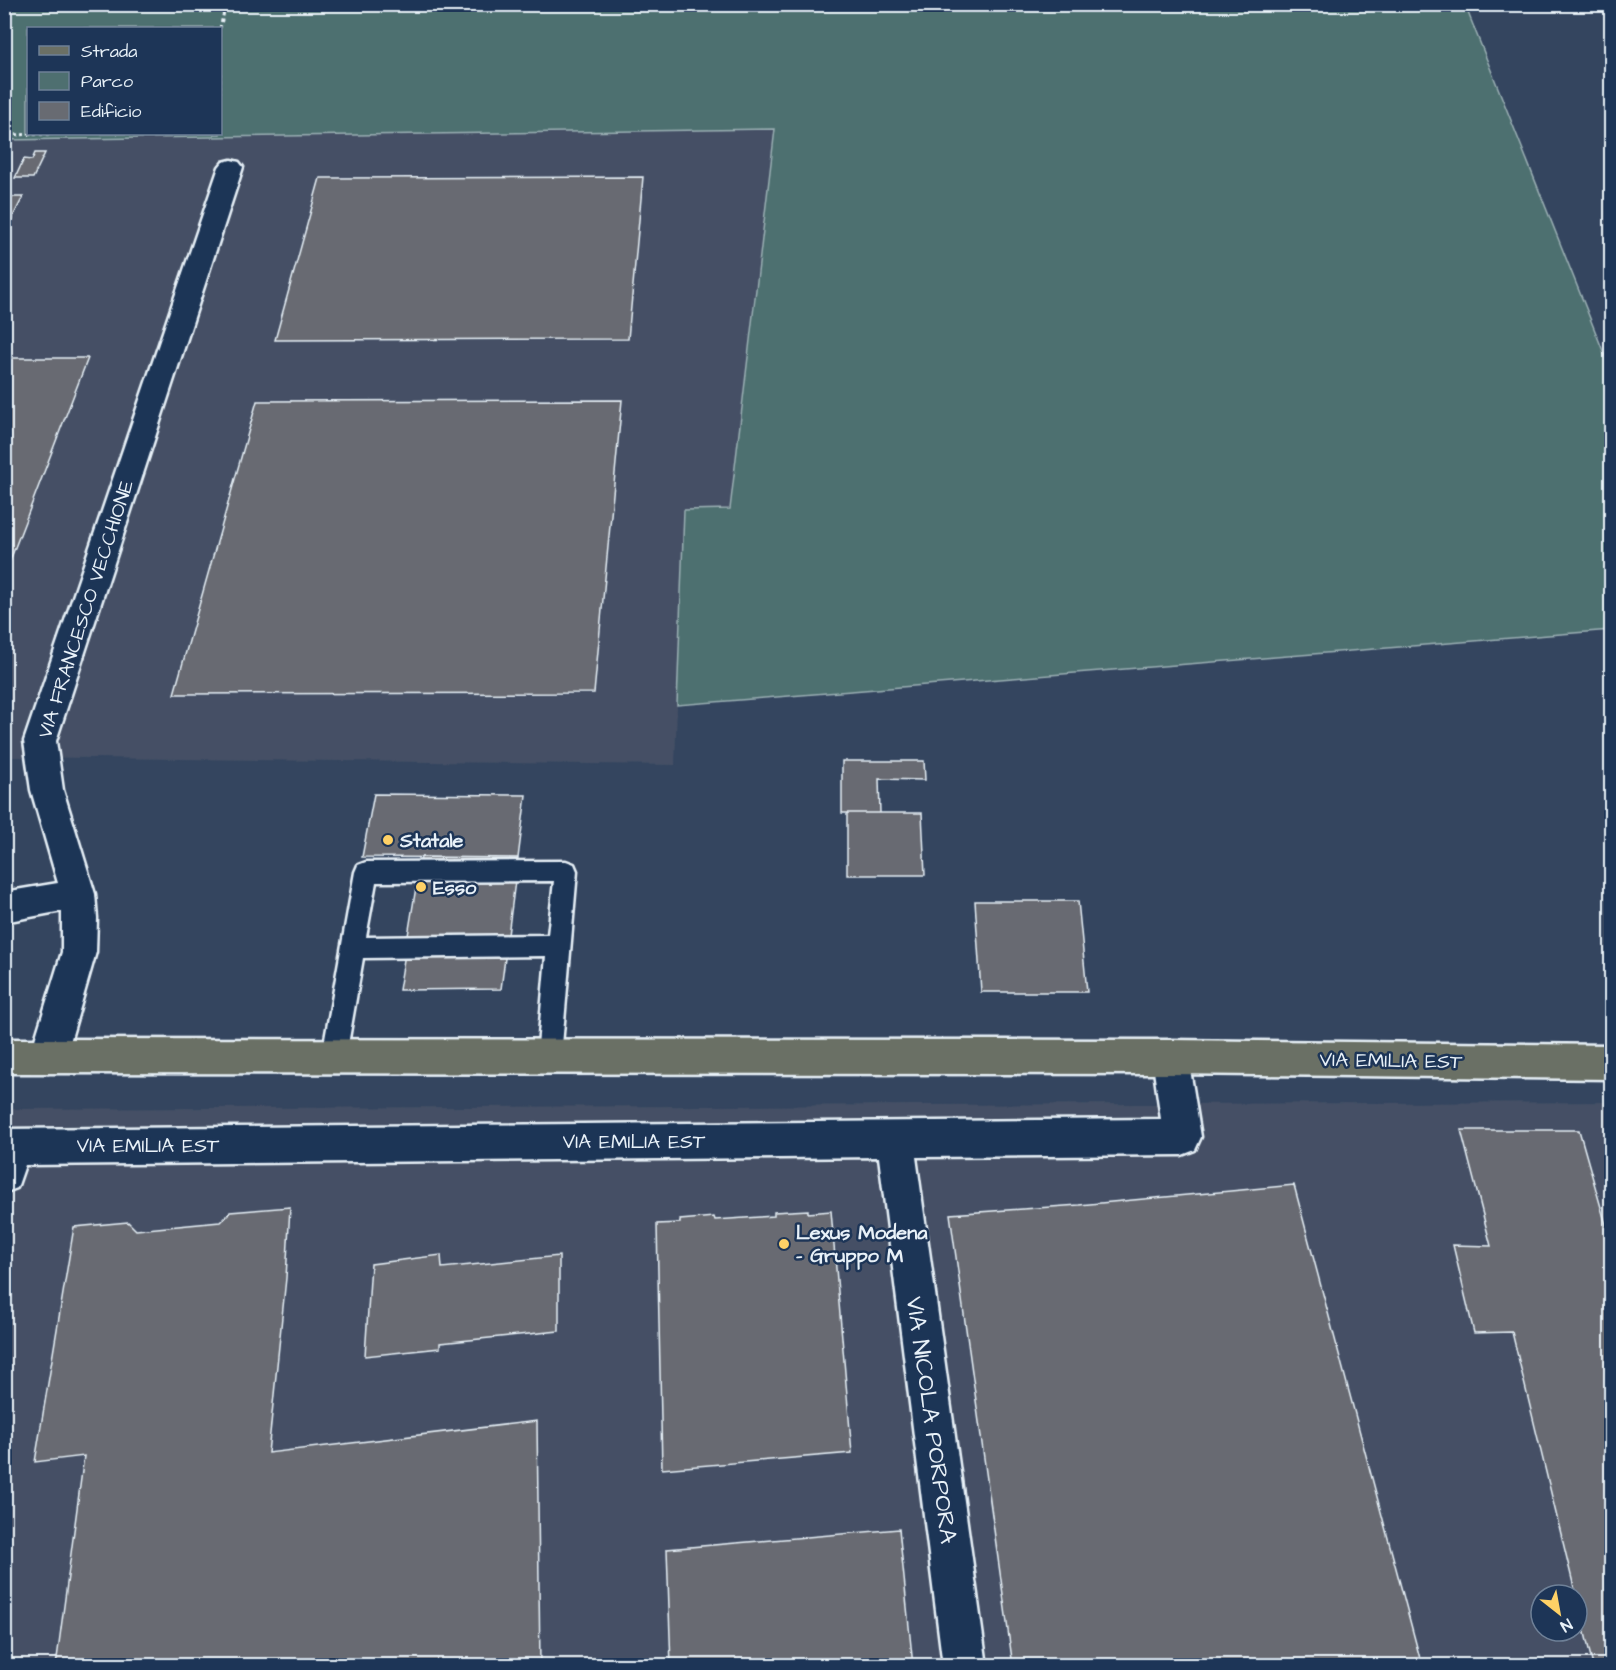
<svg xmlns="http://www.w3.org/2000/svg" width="1616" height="1670" font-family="'Architects Daughter',sans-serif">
  <rect width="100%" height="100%" fill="#34455f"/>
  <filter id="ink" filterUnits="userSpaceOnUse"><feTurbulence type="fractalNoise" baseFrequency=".0167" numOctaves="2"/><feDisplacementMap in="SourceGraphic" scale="12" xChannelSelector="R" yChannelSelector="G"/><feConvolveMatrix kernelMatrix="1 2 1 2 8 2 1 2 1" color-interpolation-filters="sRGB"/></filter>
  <g filter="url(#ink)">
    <path fill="#445065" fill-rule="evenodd" d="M775,129L730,509L684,510L675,765L5,757L4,140Z
      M1611,1102V1665H5L4,1109ZM1541,1595H1577V1631H1541Z"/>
    <path fill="#4e6f70" stroke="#9bb0b4" stroke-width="1.5" fill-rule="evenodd" d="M4,5H1465L1611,371V630L677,705L684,510L730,509L775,129L5,140ZM28,28H220V134H28Z"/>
    <path fill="#686b72" stroke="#e8f1f8" stroke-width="1.5" d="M35,153H45L33,178H15L24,159L32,160Z
      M643,177L628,339L275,340L320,178Z
      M4,197H23L4,234Z
      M4,358H88L4,576Z
      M622,400L594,693L174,694L257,401Z
      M842,761H924L925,780L879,779L880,813H842Z
      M374,794L526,795L518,858L362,857Z
      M847,813H922L925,875H847Z
      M421,857L518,858L501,989L399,990Z
      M975,901H1078L1087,992H981Z
      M1461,1130H1579L1612,1246V1666H1593L1512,1332L1474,1333L1453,1245L1491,1246Z
      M1294,1185L1422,1666H1013L950,1214L1079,1205Z
      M290,1207L286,1278L268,1453L537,1421L540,1666H56L84,1456L35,1462L74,1227L128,1222L136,1230L220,1222L230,1212Z
      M808,1210V1213L831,1211L852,1453L662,1469L657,1224L680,1223V1220L714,1217L715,1220L774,1216V1212Z
      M441,1255L442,1268L559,1256V1331L440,1343V1348L365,1356L371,1264Z
      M899,1529L913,1666H671L667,1549Z"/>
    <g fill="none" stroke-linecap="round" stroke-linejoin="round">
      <g stroke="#e8f1f8" stroke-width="5">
        <path id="lane" d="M566,861L574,864L577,871L561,1057L558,1065L549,1068L540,1065L537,1057L546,956L363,958L346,1056L343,1064L334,1067L325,1064L322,1056L355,872L358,865L366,862ZM554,881L548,935L366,937L376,882Z"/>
      </g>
      <g stroke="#e8f1f8" stroke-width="5">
        <path id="street" d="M231,160L239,162L243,167L56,741L63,790L95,894L97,918L96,952L66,1056L61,1068L48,1073L35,1068L30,1056L62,952V911L4,922V892L58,883L31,790L24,741L219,167L223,162Z
          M1170,1040L1183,1045L1188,1057L1201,1137L1195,1150L1182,1155L916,1157L987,1666H943L879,1157L25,1165L17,1188L4,1193V1129L1161,1119L1152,1057L1157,1045Z"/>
      </g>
      <g stroke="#e8f1f8" stroke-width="5">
        <path id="primary" d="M4,1039L1170,1040L1612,1045V1079L1170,1074L4,1073Z"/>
      </g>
      <path stroke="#e8f1f8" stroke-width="3" stroke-dasharray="3 3" stroke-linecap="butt" d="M220,28L226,4
        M220,67V93
        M4,135L53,134"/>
      <use href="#lane" fill="#1d3557" fill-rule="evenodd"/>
      <use href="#street" fill="#1d3557" fill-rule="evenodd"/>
      <use href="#primary" fill="#6b7065" fill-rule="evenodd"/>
    </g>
  </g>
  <g fill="#ffd166" stroke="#1d3557" stroke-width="2">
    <circle cx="388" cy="840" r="6"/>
    <circle cx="421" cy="887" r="6"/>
    <circle cx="784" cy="1244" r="6"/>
  </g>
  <g text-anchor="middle" stroke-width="5" stroke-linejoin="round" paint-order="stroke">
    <g font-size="20" fill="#e8f1f8" stroke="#1d3557">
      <text transform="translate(85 609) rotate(-72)" y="7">VIA FRANCESCO VECCHIONE</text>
      <text transform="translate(1391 1060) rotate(1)" y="7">VIA EMILIA EST</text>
      <text x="634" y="1148">VIA EMILIA EST</text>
      <text x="148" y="1152">VIA EMILIA EST</text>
    </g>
    <g font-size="20" font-weight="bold" fill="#e8f1f8" stroke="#1d3557" text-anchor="start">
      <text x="400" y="847">Statale</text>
      <text x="433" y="894">Esso</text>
      <text x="796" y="1239">Lexus Modena<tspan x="796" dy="23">- Gruppo M</tspan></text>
    </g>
    <g font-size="24" fill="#e8f1f8" stroke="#1d3557">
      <text transform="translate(932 1420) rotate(82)" y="8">VIA NICOLA PORPORA</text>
    </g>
  </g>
  <rect width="1616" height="1670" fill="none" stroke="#1d3557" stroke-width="24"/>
  <rect x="12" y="12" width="1592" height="1646" fill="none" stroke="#e8f1f8" stroke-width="2" filter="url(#ink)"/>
  <rect x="27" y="27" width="195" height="108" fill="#1d3557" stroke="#6e8097" stroke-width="1.5"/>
  <rect x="39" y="46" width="30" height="9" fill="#6b7065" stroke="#6e8097" stroke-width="1.5"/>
  <text x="81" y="57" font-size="18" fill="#e8f1f8">Strada</text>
  <rect x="39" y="72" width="30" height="18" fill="#4e6f70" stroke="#6e8097" stroke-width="1.5"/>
  <text x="81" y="87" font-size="18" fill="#e8f1f8">Parco</text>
  <rect x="39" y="102" width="30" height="18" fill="#686b72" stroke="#6e8097" stroke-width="1.5"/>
  <text x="81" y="117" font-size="18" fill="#e8f1f8">Edificio</text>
  <g transform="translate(1559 1613) rotate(149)"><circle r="28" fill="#1d3557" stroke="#6e8097" stroke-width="1.5"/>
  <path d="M0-4.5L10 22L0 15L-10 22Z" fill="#ffd166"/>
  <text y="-9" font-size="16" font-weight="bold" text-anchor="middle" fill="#e8f1f8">N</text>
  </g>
</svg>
